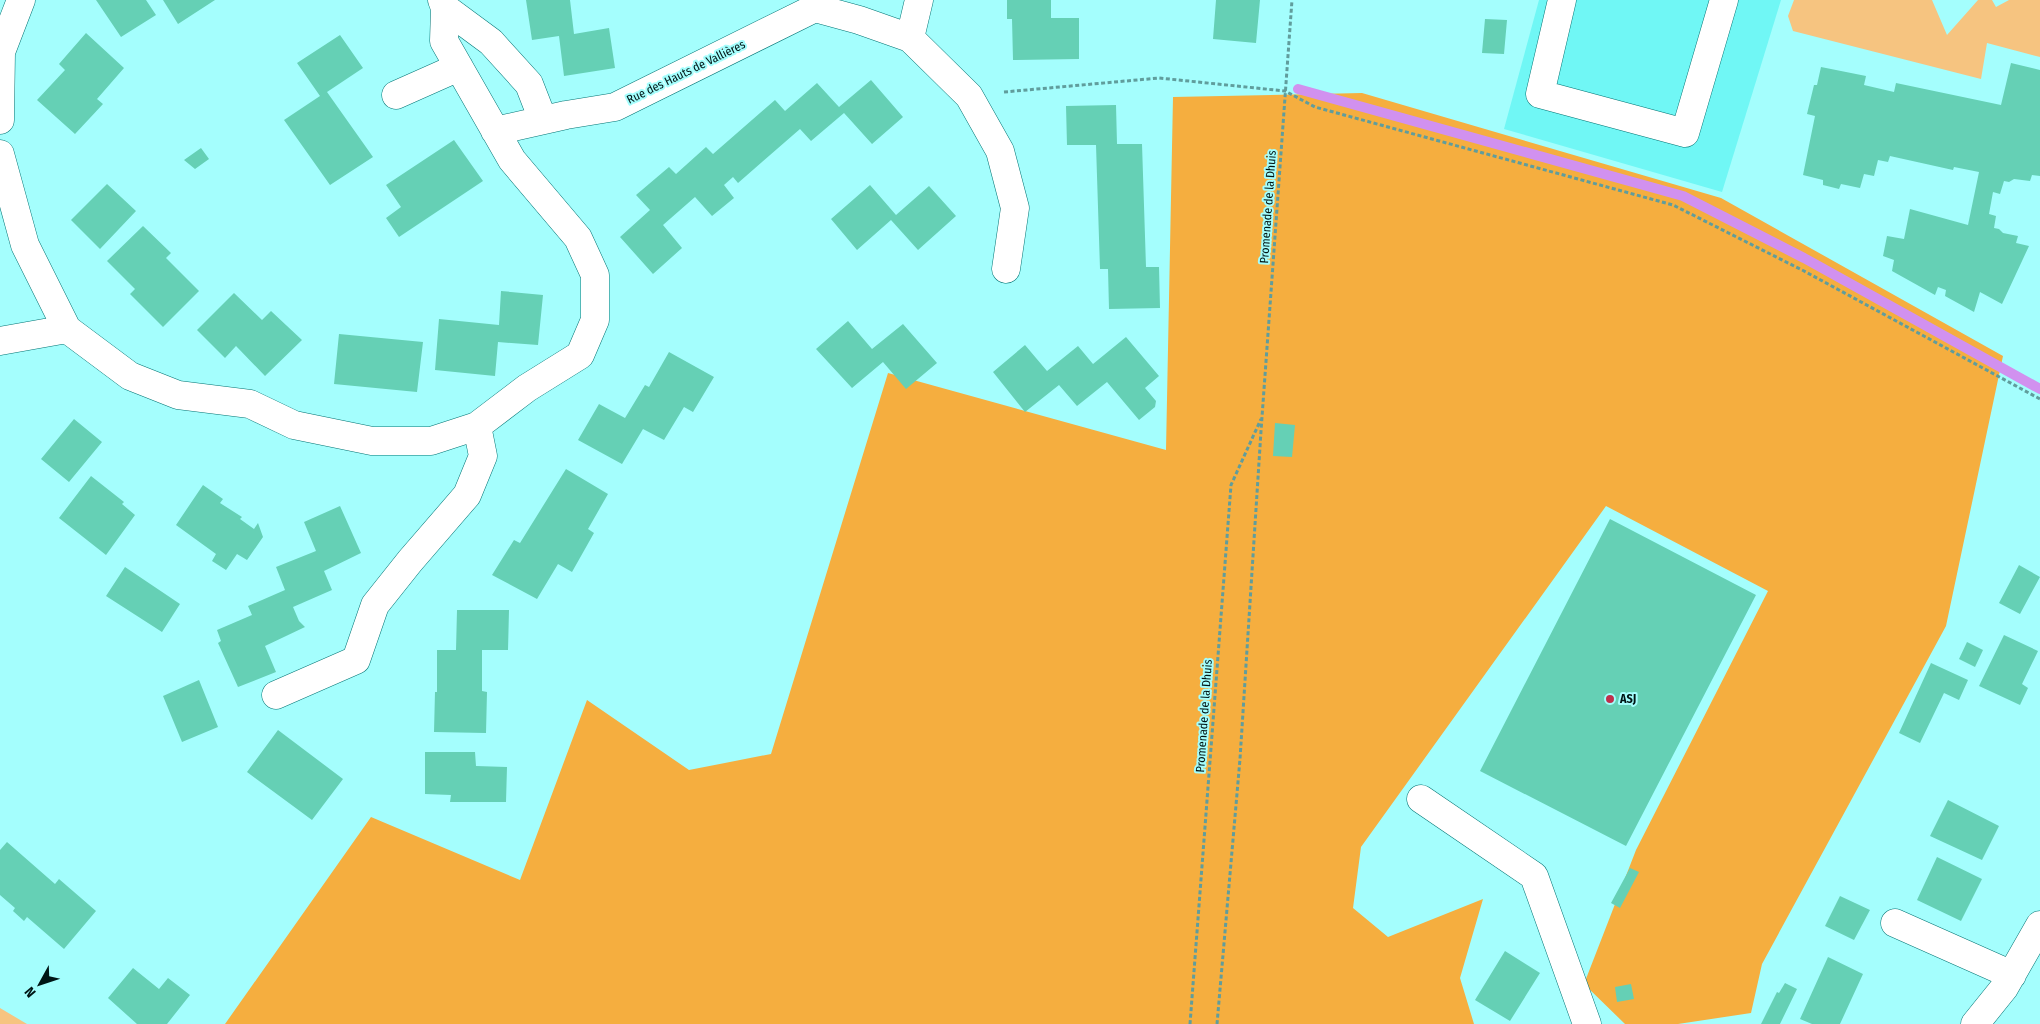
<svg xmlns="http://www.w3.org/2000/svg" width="2040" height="1024" font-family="'Fira Sans Condensed',sans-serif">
  <rect width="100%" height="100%" fill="#a4fefd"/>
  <path fill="#70f7f5" d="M1539,0H1781L1722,192L1504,129Z"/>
  <path fill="#f6c480" d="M1794,0H1932L1947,35L1978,0H1992L1996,7L2009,0H2040V57L1987,43L1981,79L1793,31L1788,16Z
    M0,1008L27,1024H0Z"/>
  <path fill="#f5ae3f" d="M1362,93L1721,198L2003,356L1946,626L1762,964L1751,1013L1678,1024H1625L1584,984L1636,850L1768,591L1606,506L1361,847L1353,908L1388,937L1483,899L1460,978L1474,1024H225L371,817L520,880L587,700L689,770L771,754L888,373L1166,450L1173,97Z"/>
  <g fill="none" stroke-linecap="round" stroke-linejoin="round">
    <path stroke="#d191ef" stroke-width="10" d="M1298,89L1683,196L1804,258L2040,389"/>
  </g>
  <path fill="#65d0b5" d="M96,0H146L156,15L121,37Z
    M163,0H215L178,24Z
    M526,0H570L574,34L609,28L615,68L564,76L559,36L532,40Z
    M1007,0H1051V18H1079V59L1013,60L1012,19H1007Z
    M1216,0H1260L1256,43L1213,39Z
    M1485,19L1507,20L1504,54L1482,53Z
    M86,33L124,68L97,99L103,104L75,134L37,100L65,70L59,64Z
    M340,35L363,68L327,92L373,157L330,185L284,120L320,96L297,63Z
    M2011,63L2040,70V176L2032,175L2030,181L2014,179L2009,182L2004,181L2000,194L1993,192L1989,214L1996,216L1994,228L1999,229L2003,233L2018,236L2016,243L2029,246L2002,304L1980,292L1974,312L1945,296L1946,290L1938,287L1935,295L1892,271L1894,260L1883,256L1887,236L1904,239L1910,209L1968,225L1979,172L1954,167L1953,170L1890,156L1888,162L1878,160L1874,176L1864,174L1860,188L1841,184L1839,189L1823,185V180L1803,175L1815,116L1807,114L1814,85H1817L1821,67L1866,76L1864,85L1894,92L1896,83L2001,105Z
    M871,80L903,117L872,144L844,113L811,141L800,129L738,183L733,177L724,185L734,198L712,216L695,197L663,225L682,248L653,274L620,237L650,210L636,195L669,167L676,174L706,147L713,154L775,100L785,111L817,83L839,107Z
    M1116,105L1117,144H1142L1146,267H1159L1160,308L1109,309L1108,269H1100L1096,145H1067L1066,106Z
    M454,140L483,181L399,237L386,218L401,207L386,185Z
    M201,148L209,159L195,169L184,160Z
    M107,184L136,211L100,249L71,220Z
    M870,185L896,215L929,186L956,216L918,250L891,220L857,250L831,219Z
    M143,226L171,253L166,258L199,291L163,327L130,294L135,289L107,261Z
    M501,291L543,295L538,345L498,342L495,376L435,370L439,319L499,325Z
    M234,293L262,320L271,311L302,340L265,376L236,346L225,358L197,330Z
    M848,321L872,349L903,324L937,363L906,389L883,362L852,388L816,349Z
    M339,334L423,342L417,392L334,384Z
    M1126,337L1159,376L1145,388L1156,401L1155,407L1139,420L1107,382L1077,406L1059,385L1025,412L993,372L1025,345L1047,371L1078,346L1093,364Z
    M669,352L714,377L693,412L684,407L664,440L643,429L622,464L578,440L599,404L625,418L645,385L649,387Z
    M74,419L102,442L69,482L41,459Z
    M1275,423L1295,425L1292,457L1273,456Z
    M566,469L608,494L588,529L594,533L572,572L558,564L537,599L492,575L514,540L520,543Z
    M91,476L124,502L122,504L135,515L106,555L59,518Z
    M203,485L223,499L220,503L242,517L240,519L254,529L258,523L263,537L247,560L237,554L226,570L212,561L216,554L176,525Z
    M340,506L361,553L324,571L332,590L293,607L299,621L305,627L265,646L276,672L238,687L218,643L221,641L217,630L252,615L248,606L285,590L276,567L316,551L304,522Z
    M1610,519L1756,595L1626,846L1480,771Z
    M2019,565L2040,577L2020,614L1999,603Z
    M125,567L180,604L162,632L106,596Z
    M457,610H509L508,650H482V691L487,692L486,733L434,732L435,692H437V650H456Z
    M2004,635L2038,651L2022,684L2028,688L2020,705L1979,686Z
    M1967,642L1983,650L1975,667L1959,659Z
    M1931,663L1968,680L1959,700L1944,693L1920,743L1899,733Z
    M199,680L218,727L182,742L163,696Z
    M278,730L343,779L312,820L247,772Z
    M425,752H475L476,766L507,767L506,802H450L451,795L425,794Z
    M1948,800L1999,826L1982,860L1930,836Z
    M7,842L55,884L59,879L96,911L64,949L27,917L24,921L13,911L15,908L0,895V850Z
    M1937,857L1982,879L1961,921L1917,900Z
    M1630,868L1639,872L1620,908L1611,903Z
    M1840,896L1870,910L1854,940L1825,926Z
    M1505,951L1540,973L1510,1021L1475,1000Z
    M1828,957L1863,974L1840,1024H1812L1800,1019Z
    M133,968L159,989L168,978L190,995L167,1024H137L108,998Z
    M1785,983L1797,989L1780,1024H1761L1777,992L1779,993Z
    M1631,984L1634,999L1617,1002L1615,987Z"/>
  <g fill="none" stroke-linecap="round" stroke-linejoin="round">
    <g stroke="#037474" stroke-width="29">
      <path id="minor" d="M1562,0L1540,94L1685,133L1724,0
        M445,8L491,42L529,84L543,120
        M815,8L859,20L910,38L969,96L1000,151L1015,208L1006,269
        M910,38L919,0
        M396,95L459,67
        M0,120L1,52L21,0
        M495,131L566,115L615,107L815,8
        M0,154L25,245L67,329
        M0,341L67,329L130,376L178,395L250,404L294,425L372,441H431L477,426L527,388L580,355L595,320V275L578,238L512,160L444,41L445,8L442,0
        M276,695L356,660L375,605L410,561L467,495L483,456L477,426
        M1421,799L1534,876L1587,1024
        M1895,923L2012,975
        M1975,1024L2004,988L2040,925"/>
    </g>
    <path stroke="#609d9c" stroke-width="3" stroke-dasharray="4 2.5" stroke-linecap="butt" d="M1004,92L1159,78L1285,91L1315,107L1673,205L1804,271L2040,399
      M1190,1024L1231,485L1261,419
      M1217,1024L1240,759L1261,431L1292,0"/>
    <use href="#minor" stroke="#fff" stroke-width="28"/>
  </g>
  <circle fill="#c02f4c" stroke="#a4fefd" stroke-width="2" cx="1610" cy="699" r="5"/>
  <g text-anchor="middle" stroke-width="4" stroke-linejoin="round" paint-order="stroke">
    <g font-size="12" fill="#001515" stroke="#a4fefd">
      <text transform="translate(686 72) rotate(-26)" y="4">Rue des Hauts de Vallières</text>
      <text transform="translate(1268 207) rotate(-86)" y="4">Promenade de la Dhuis</text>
      <text transform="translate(1204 716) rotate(-86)" y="4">Promenade de la Dhuis</text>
    </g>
    <g font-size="12" font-weight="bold" fill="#001515" stroke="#a4fefd" text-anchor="start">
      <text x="1620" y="703">ASJ</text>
    </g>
  </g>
  <g transform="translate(40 984) rotate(230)" stroke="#a4fefd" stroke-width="4" paint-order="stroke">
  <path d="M0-4L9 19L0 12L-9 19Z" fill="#001515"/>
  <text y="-8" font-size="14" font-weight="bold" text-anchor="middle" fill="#001515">N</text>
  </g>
</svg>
